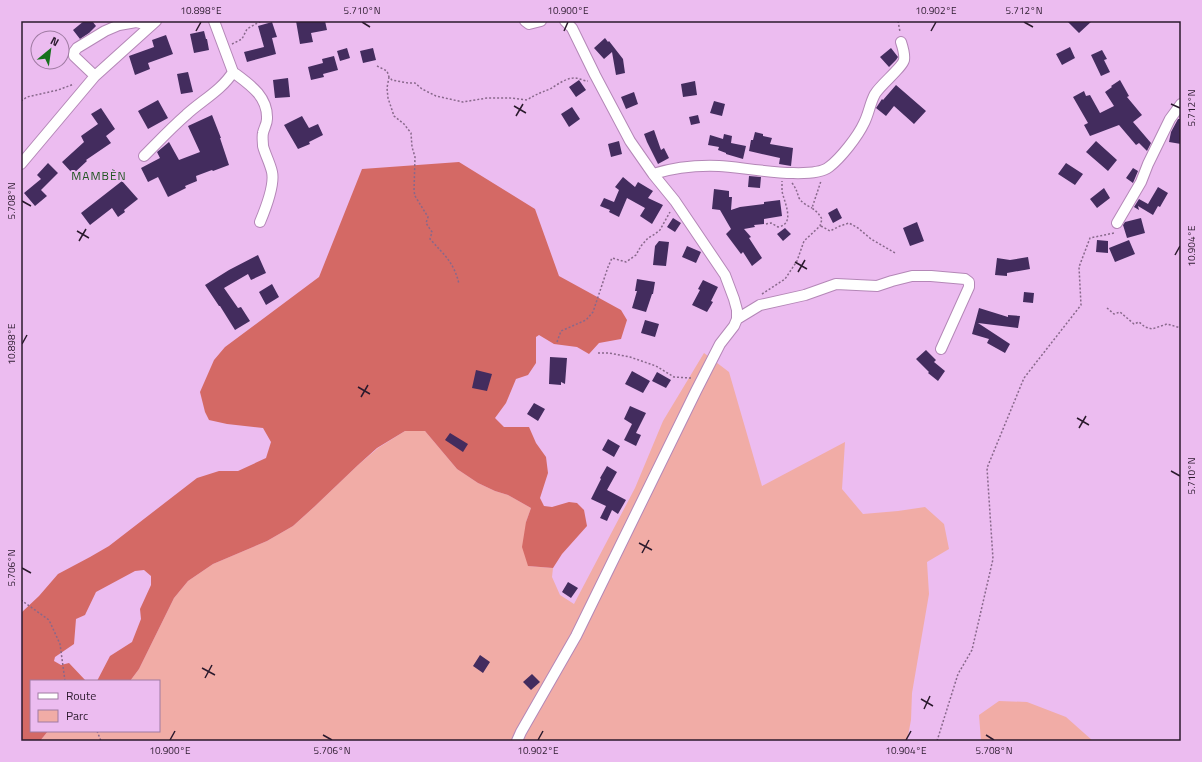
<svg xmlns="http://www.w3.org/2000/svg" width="1202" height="762" font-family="'Titillium Web',sans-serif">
  <rect width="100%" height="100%" fill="#ecbcf0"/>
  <path fill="#f1aca6" d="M704,353L729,372L762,486L845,442L842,489L863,514L898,511L925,507L944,524L949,549L927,562L929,594L912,693L911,720L907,741H40L48,731H159V681H130L139,669L174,598L188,581L213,564L267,541L293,526L314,507L358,465L378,448L405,431H425L457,469L478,483L495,491L508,495L531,508L526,522L528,566L553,568L552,577L560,595L574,604L635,488L663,421Z
    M999,701L1027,702L1066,717L1093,741H981L979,715Z"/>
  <path fill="#d46965" d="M459,162L535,209L559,276L621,310L627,320L621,339L599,343L589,354L577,347L554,344L539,335L536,337V363L528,375L516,379L506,403L495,418L504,427H529L536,443L546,457L548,473L540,498L544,506L552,507L569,502L577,503L584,510L587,526L562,554L553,568L528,566L522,547L526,522L531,508L508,495L495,491L478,483L457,469L425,431H405L377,448L358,465L314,507L293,526L267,541L213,564L188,581L174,598L139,669L130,681H97L110,656L132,642L141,619L140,609L151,585V576L144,570L135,571L96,592L85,615L76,619L74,644L55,657L54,661L61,665L69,663L86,681H31V731H48L40,741H21V613L39,596L58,574L90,557L109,546L197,478L219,471H238L266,458L271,442L263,428L227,424L209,420L205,412L200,392L214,360L225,347L319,277L362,169Z"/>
  <path fill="#432c5e" d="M84,21H92L96,26L89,33L80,39L73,30Z
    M296,21H325L327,30L311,33L313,42L300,44Z
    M1067,21H1092L1079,33Z
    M272,22L277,37L272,38L276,54L247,62L244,52L264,47L258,26Z
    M204,31L206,39H207L209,50L194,53L190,34Z
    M166,35L173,54L148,63L150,69L135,75L129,56L154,47L152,40Z
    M605,38L608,42L609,41L623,59L625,73L616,75L612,52L604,59L594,48Z
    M1070,47L1075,58L1062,65L1056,54Z
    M347,48L350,58L340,61L337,51Z
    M373,48L376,60L363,63L360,51Z
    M891,48L898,57L896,60L889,67L880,57Z
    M1102,50L1107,59L1104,60L1110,72L1101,76L1091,55Z
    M334,56L338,70L323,74L324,77L311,80L308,67L323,63L322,59Z
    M188,72L193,92L181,94L177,74Z
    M288,78L290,97L275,98L273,80Z
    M579,80L586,90L576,97L569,87Z
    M1120,80L1129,96L1127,97L1142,115L1133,122L1151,143L1147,151L1139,143L1136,145L1119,125L1090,136L1084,125L1088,123L1073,97L1084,91L1086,96L1090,95L1100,113L1114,106L1105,92L1112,87L1111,86Z
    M695,81L697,95L683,97L681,84Z
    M896,85L926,111L914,124L894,106L886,116L876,108L882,99L883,100Z
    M634,92L638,104L626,109L621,97Z
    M158,100L168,118L148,129L138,111Z
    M714,101L725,104L722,116L710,113Z
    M572,107L580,119L569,127L561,114Z
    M101,108L115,129L106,136L111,143L86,160L87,161L73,174L62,162L84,142L81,136L98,124L91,114Z
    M212,115L221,138H220L229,165L213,171L212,170L196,176L197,181L185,186L186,188L168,197L158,177L148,182L141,168L160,158L157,152L169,142L179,160L200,152L188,126Z
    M698,115L700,123L691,125L689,117Z
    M302,116L309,128L318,124L323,135L309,142L310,144L298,149L284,125Z
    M1178,119H1181V144L1169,142L1171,132Z
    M654,130L661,150L664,148L669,158L658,164L647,142L644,134Z
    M755,132L763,134V136L772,138L770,144L793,148L791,166L779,164L780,158L749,151L751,140H753Z
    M724,134L732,136L731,143L746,146L743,159L726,154V153L718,150L719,147L708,145L710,135L723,139Z
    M619,141L622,154L611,157L608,144Z
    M1096,141L1117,160L1108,171L1086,152Z
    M48,163L58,173L41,190L47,196L35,206L24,193L41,179L37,175Z
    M1066,163L1083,174L1075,185L1058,174Z
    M1133,168L1138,171L1133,183L1126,178Z
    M749,176L761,177L760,188L748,187Z
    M623,177L635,187L638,182L653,191L648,198L663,205L652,224L640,216L645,208L627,198L619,217L609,212L610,210L600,206L604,198L614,202L619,190L615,187Z
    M122,181L138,199L124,210L125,212L118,217L112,208L90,225L81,213Z
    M1158,187L1168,193L1160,207L1158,206L1153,215L1138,206L1139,210L1134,207L1139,199L1148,204Z
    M1104,188L1110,198L1097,208L1090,199Z
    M714,189L729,191V197H732L731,210L740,207L764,204V202L780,200L782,216L764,219V224L754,225L755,227L744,229L751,237L749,238L762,258L752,266L743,252L741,254L726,234L731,229L720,210L712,209Z
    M837,208L842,218L833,223L828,213Z
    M673,218L681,223L675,232L667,227Z
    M1141,218L1145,233L1127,238L1123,225L1125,222Z
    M917,222L924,241L910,246L903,228Z
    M785,228L791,234L783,241L777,234Z
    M1097,240L1108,241V253L1096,252Z
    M1129,240L1135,254L1115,262L1109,248Z
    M659,241L669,242L666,266L653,265L655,246Z
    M687,246L701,252L696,263L682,257Z
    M258,255L266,273L251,280L248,274L224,288L238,308L241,307L250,321L235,330L220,306H219L205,285L229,270Z
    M1028,257L1030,269L1007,273V276L995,275L997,258L1010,260Z
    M637,279L655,282L653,294H652L646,312L632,308L637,291H635Z
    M703,280L718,287L711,301L713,302L707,312L692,305L700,290L698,289Z
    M272,284L279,297L266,305L259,292Z
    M1024,292L1034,293L1033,303L1023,302Z
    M979,308L1008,317V315L1020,316L1018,328L978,323L1010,344L1005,353L987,343L989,339L972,334Z
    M645,320L659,324L655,337L641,333Z
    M926,350L936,360L934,362L945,371L938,381L928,373L929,372L916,359Z
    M550,357L567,358L565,384L561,382V385L549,384Z
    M476,370L492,374L487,391L472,388Z
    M632,371L650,381L643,393L625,384Z
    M657,372L671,380L666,388L652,381Z
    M534,403L545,409L538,421L527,414Z
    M630,406L646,413L636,433L641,435L636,446L624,440L632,424L624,419Z
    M450,433L468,444L463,452L445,440Z
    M608,439L620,446L614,457L602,450Z
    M607,466L617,472L607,490L626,500L618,514L612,510L607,521L600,518L606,506L591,499L601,479L600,478Z
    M568,582L578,588L571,598L562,592Z
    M480,655L490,662L483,673L473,666Z
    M532,674L540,682L531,690L523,682Z"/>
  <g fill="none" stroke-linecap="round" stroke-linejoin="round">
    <g stroke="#b487b7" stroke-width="12">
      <path id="street" d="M525,21L529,24L541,21
        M233,72C249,84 268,96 267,119C267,124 264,128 263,133C262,137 263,142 263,146C265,154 270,163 272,172C275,185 265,210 260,222
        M95,76L74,56V52L77,48L105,31L119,25L136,22L150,25
        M144,156C158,142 171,128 186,115C201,101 222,90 233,72L214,21
        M21,164L95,76L156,21
        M653,174C676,167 695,165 719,166C743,167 811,181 829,167C841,158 858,136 864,123C869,113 870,103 875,94C881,84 902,68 904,60C905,54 903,48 901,42
        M1117,223L1141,182L1148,164L1170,119L1181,104
        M737,319L760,305L805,295L836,284L877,286L892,281L912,276H931L965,279L969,282V287L941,349
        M517,741L521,732L576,636L696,391L720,344L734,326L737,319V310L734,299L725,275L675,201L653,174L630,141L595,75L572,28L565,21"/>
    </g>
    <path stroke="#88688b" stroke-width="1.5" stroke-dasharray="2 2" stroke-linecap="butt" d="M898,21L900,32
      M232,44L242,39L247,29L261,21
      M377,66L387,71L389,77L392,80L408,83H415L422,89L436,96L463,102L487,98H510L527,100C536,94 540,93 550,89C557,85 564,79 573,78C577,77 583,81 588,81
      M389,77L387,88L388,98L394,116L404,124L411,133L412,147L415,157L414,191L415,196L428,217L426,223L432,232L430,239C444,255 454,262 459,284
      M21,101L27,97L58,90L74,84
      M792,183C796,188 797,192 799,198C802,203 808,206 812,208
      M766,224L771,223L778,227C796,224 784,202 782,191C782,188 782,184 782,181
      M821,226L830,231L840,226L849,223L858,228L871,239L895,253
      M762,294L785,279L797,261L804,241L820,226L822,219L818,213L812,208L821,181
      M1107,308L1114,314L1120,312L1134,324L1139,322L1145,327L1152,329L1167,324L1181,328
      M557,342L561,331L586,320L593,312L608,267L612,258L626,262L636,255L641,246L648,238L655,234L660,230L670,212
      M598,353H609L630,357L656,366L674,377L691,378
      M21,600L49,620L60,644L65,681
      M97,731L101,741
      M937,741L958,674L972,650L993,559L987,468L1024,378L1081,305L1079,267L1090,238L1114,233"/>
    <use href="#street" stroke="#fff" stroke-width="10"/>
  </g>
  <path fill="none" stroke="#2b1a2d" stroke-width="1.5" d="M362,22L370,27M1024,22L1033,27M196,31L201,22M564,31L568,22M931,31L936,22M1171,104L1180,108M514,106L526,113M516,116L523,104M22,201L31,206M77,231L89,238M79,241L86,229M1175,255L1180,246M795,262L807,269M798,272L805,260M22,344L27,335M358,387L370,394M361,397L368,385M1077,418L1089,425M1079,428L1086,416M1171,471L1180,476M639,543L652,550M642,553L649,540M22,568L31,573M202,668L215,675M205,678L212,665M921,699L933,706M924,709L930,696M323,735L332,740M986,735L994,740M170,740L175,731M538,740L543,731M906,740L911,731"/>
  <g text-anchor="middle" stroke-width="4" stroke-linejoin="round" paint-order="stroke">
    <g font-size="12" letter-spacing="1" fill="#205521" stroke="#ecbcf0">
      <text x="99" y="180">MAMBÈN</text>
    </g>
  </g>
  <rect width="1202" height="762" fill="none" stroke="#ecbcf0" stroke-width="44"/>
  <rect x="30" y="680" width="130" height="52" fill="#ecbcf0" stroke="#9f7ba2"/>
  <rect x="38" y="693" width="20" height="6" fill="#ffffff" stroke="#9f7ba2"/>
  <text x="66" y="700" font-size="12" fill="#2b1a2d">Route</text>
  <rect x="38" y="710" width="20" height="12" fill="#f1aca6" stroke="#9f7ba2"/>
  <text x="66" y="720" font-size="12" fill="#2b1a2d">Parc</text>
  <g transform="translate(50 50) rotate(29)"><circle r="19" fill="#ecbcf0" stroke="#9f7ba2"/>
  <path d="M0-3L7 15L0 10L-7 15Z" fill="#17711d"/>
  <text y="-6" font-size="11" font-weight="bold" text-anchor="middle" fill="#2b1a2d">N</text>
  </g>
  <rect x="22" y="22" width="1158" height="718" fill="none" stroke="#2b1a2d" stroke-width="1.5"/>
  <g font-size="10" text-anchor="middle" fill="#2b1a2d">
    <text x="201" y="14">10.898°E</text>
    <text x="362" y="14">5.710°N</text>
    <text x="568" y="14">10.900°E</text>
    <text x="936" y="14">10.902°E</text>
    <text x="1024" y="14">5.712°N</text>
    <text transform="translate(1191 108) rotate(-90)" y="4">5.712°N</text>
    <text transform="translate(11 201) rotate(-90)" y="4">5.708°N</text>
    <text transform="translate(1191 246) rotate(-90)" y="4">10.904°E</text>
    <text transform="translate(11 344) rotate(-90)" y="4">10.898°E</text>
    <text transform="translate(1191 476) rotate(-90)" y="4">5.710°N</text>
    <text transform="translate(11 568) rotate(-90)" y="4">5.706°N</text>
    <text x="170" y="754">10.900°E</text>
    <text x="332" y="754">5.706°N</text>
    <text x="538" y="754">10.902°E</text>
    <text x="906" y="754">10.904°E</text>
    <text x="994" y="754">5.708°N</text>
  </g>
</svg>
